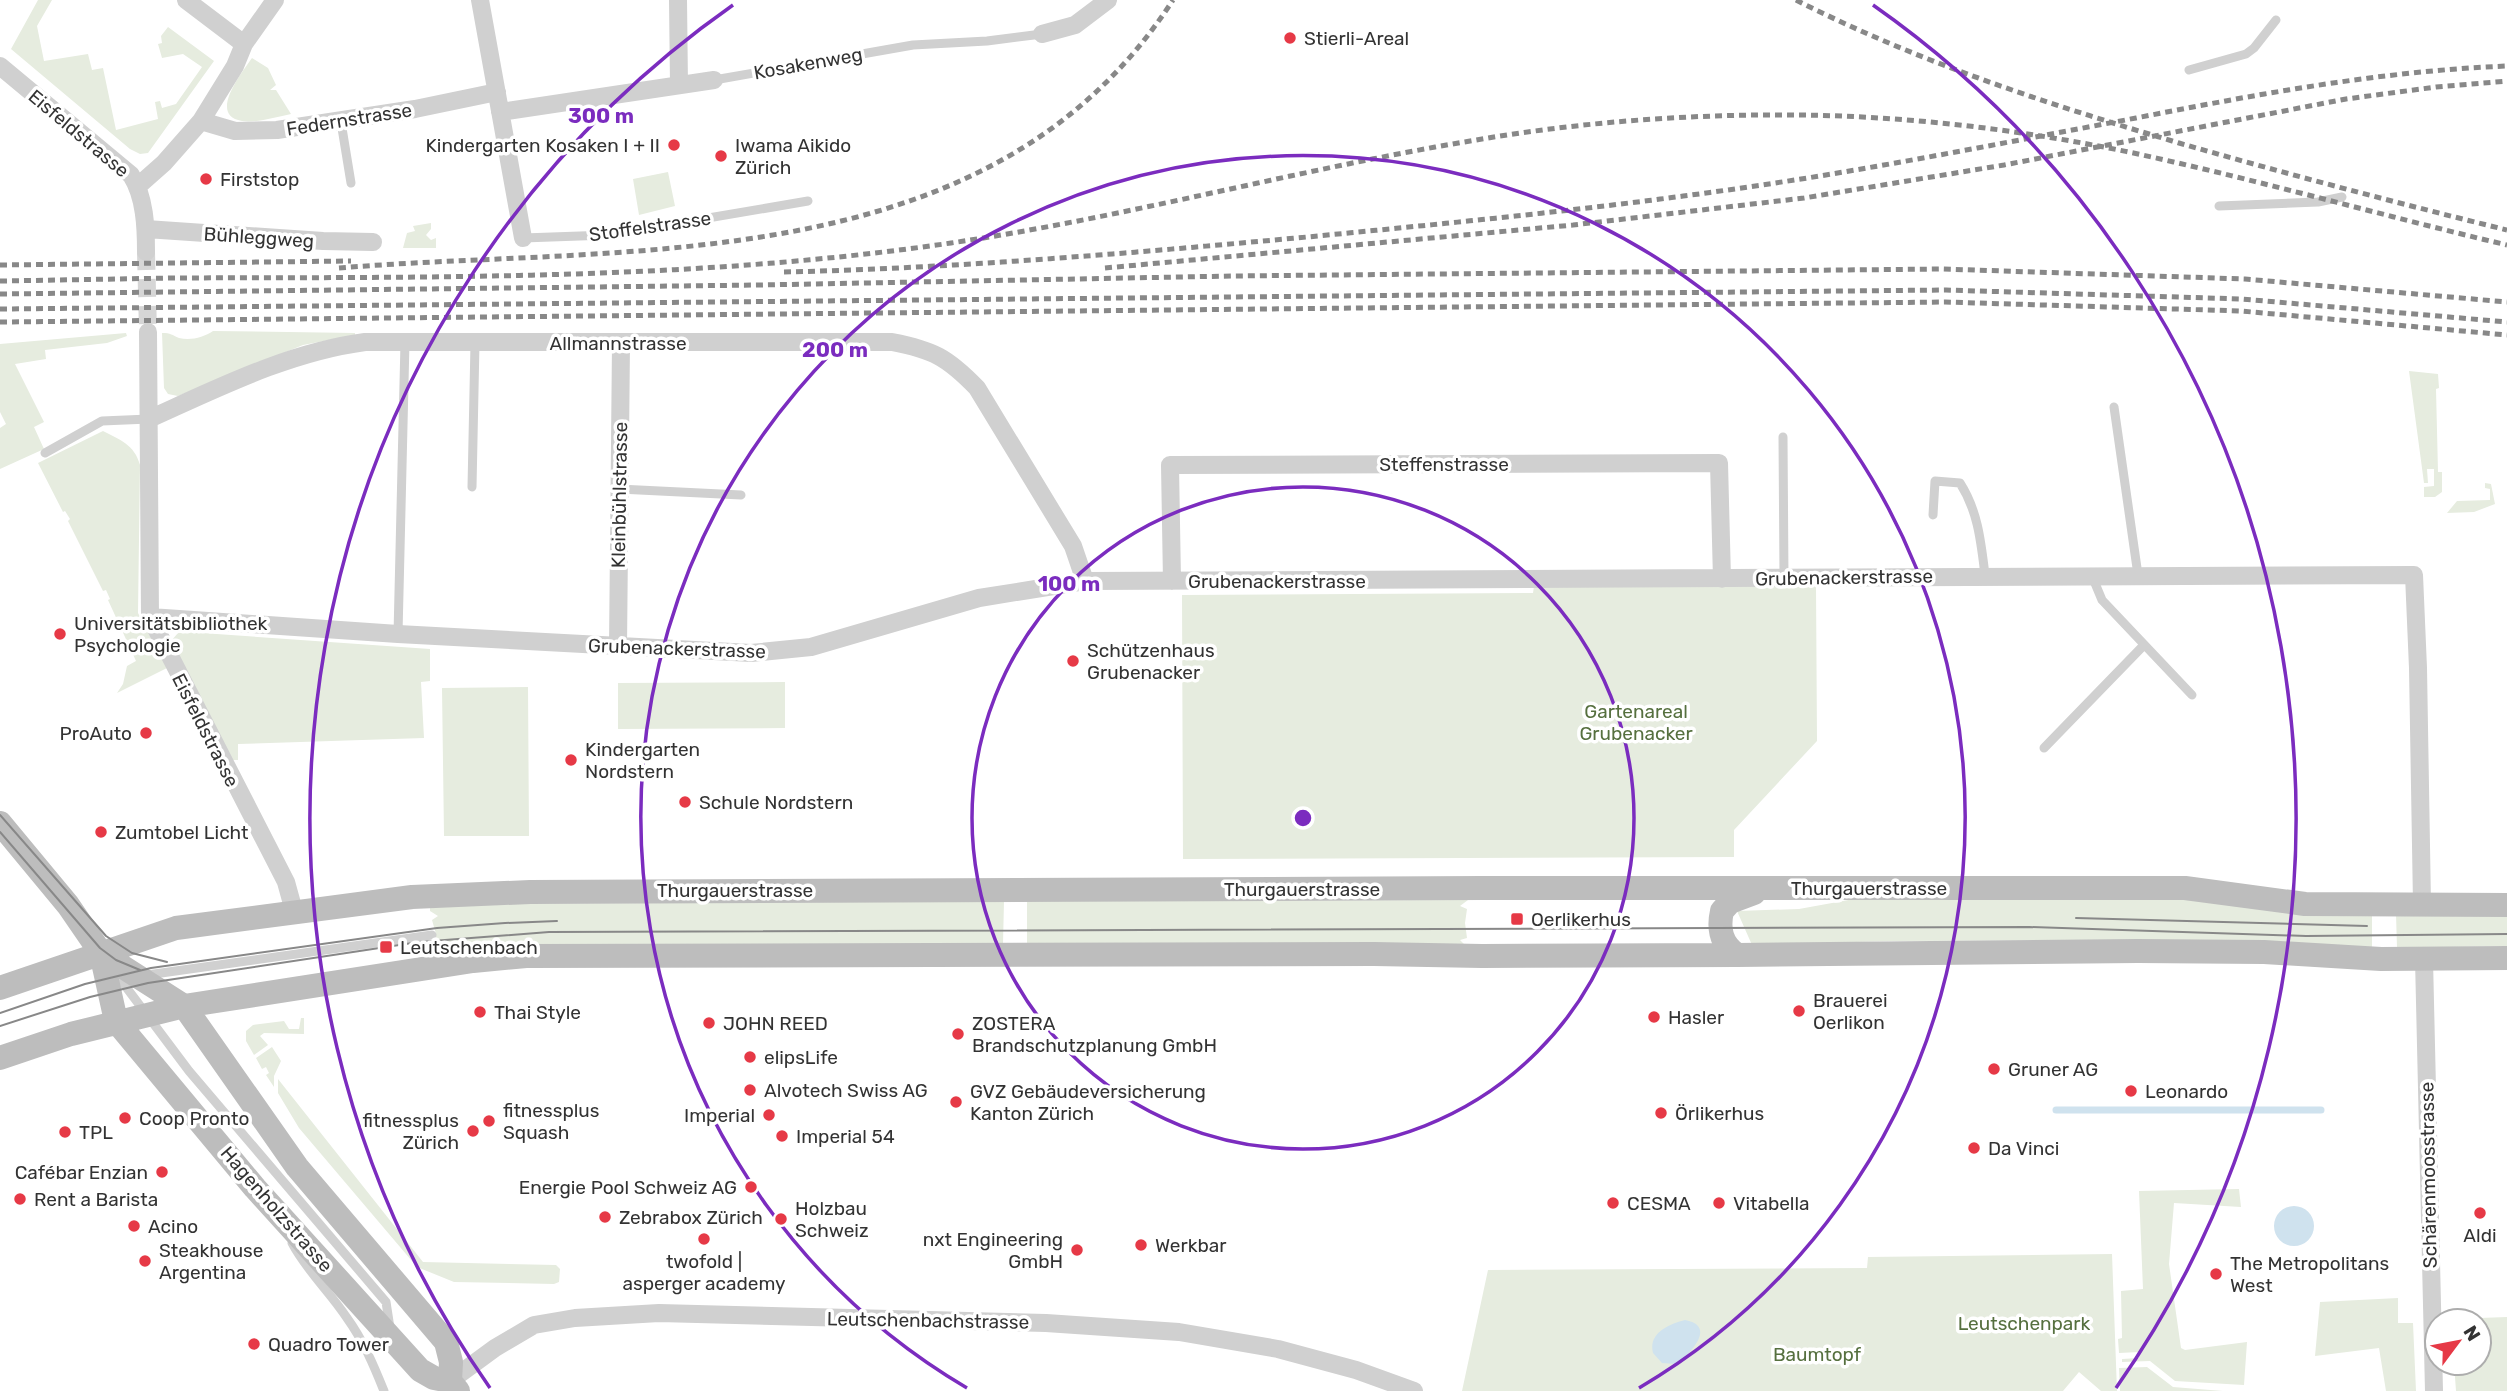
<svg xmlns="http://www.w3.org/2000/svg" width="2507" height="1391" font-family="Rubik,sans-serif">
  <rect width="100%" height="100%" fill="#fff"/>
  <path fill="#e6ecdf" d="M38,0H52L37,26L44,61L88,54L92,70L103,68L116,130L158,119L155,102L160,101L162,108L176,104L202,67L183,54L162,58L158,44L162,43L161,36L168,27L214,61L148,153L140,154L130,149L11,49Z
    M252,58L268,68L276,85L270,90H276L291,114C276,117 257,123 242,121C207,116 243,71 252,58Z
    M668,172L675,206L639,215L633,179Z
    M431,223V229L426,235L431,240L436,238V248H403L407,233L415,231L413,226Z
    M213,331L355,333V335L303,345L178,396L168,394L164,388L162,333C171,333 172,335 179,338C191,341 204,337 213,331Z
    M126,333L127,336L107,343L45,350L46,359L15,364L44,422L34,427L44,449L0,469V428L6,424L0,412V344Z
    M2409,371L2438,374L2439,388L2436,389L2438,472H2442V492L2435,497H2424V487L2434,486V469H2427L2428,483H2424Z
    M103,431C119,439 135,445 140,465L138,613L167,668L117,693L123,684L127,666L136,661L108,600L110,599L106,590L103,591L68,521L70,519L65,511L63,512L38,463Z
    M2485,483L2491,484L2495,504L2474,512L2447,513L2457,501L2490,500V489L2485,488Z
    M1534,586H1816L1817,741L1734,830V857L1183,859L1182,595L1533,593Z
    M188,632L430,649V681L421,682L424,738L238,744V760H230L171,641L178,633Z
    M785,682V728L618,729V683Z
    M528,687L529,836H444L442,688Z
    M2175,898L2372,915V948L2182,940L1891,941L1752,945L1737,911L1799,909L1854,899Z
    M1468,900L1460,906L1467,909L1465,923L1467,938L1460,940L1466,946L1027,944V901Z
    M1004,901L1003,944L438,957L443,950L435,948L436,934L432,920L438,916L430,911V907L483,904Z
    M2396,914L2507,915V946L2397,948Z
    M301,1018H304V1034L264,1033L260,1036L268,1045L254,1055L246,1041V1031L253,1025L284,1021L289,1029H299Z
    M272,1047L281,1061L274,1076V1087L266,1075L269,1073L266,1067L262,1069L256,1058Z
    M278,1079L423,1262L556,1265L560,1269L559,1282L554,1284L454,1282L417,1267L299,1128L278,1093Z
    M2239,1189L2241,1207L2174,1203L2169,1264L2181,1348L2185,1350L2247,1342L2244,1385L2175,1381L2150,1361L2122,1362V1359L2139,1358V1352L2119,1353L2118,1339L2122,1338L2121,1291L2143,1289L2139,1191Z
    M2112,1254L2117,1391H2101L2079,1372L2063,1391H1462L1488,1270L1867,1268L1868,1257Z
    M2398,1298V1323H2413L2416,1391H2386L2379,1348L2315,1356L2320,1302Z
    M2507,1317V1391H2456L2454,1363H2479V1321H2453L2452,1319Z
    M2147,1367L2173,1387L2223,1391H2120L2119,1368Z"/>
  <path fill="#cfe2ee" d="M2274 1226a20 20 0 1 1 40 0a20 20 0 1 1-40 0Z
    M1685,1320C1718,1326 1689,1355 1676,1364L1662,1363L1653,1353C1648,1333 1669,1324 1685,1320Z"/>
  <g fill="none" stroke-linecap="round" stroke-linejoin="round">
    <path stroke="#cfe2ee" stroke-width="7" d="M2056,1110H2321"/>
    <path stroke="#d6d6d6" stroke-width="18" stroke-dasharray="18 9" stroke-linecap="butt" d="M146,252L148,332"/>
    <path stroke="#d0d0d0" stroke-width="9" d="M2189,70L2246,54L2254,48L2276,20
      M714,80L913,45L987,41L1042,34
      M341,122L351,183
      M2219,206L2318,202L2342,197
      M523,238L608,235L808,201
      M2114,407L2138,575
      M1783,437L1784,578
      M45,453L102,421L149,419
      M472,487L475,343
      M619,489L741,495
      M1933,515L1935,481L1960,483C1978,511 1981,542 1985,575
      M2092,576L2102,600L2192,695
      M398,634L405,342
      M2044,748L2144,645
      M114,971L189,1071L386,1302
      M147,975L432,935
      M292,1243C306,1270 330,1292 347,1318C363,1340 374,1366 384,1391
      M386,1302L390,1328"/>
    <path stroke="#d0d0d0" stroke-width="18" d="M186,0L244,44
      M480,0L523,238
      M678,0L679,85
      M1042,34L1075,25L1108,0
      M0,66L131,175C145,197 146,227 146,252
      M500,112L714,80
      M201,121L235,131L277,130L415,109L497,92
      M138,186L164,163L201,121L235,66L244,44L275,0
      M146,229L323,241L373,242
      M148,332L150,617L286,882L294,911
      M149,419C218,388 289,352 365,342H892C933,350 947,357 977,388L1073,546L1085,581
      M1172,581L1170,465L1719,463L1722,579
      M150,617L398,634L751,653L811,647L979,598L1085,581L2414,575L2418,668L2422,904
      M618,647L621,343
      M2424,959L2434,1391
      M450,1381L495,1348L534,1325L575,1318L659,1313L1046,1323L1179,1332L1278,1349L1356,1370L1414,1391"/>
    <path stroke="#bdbdbd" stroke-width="24" d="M0,823L68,905L101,953L184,1006L297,1167L446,1342L451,1362L450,1381L458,1391
      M101,953L116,1021L255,1188L420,1370L434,1378L450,1381
      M1737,955C1721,944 1718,929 1722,911L1730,902L1754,893
      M0,988L176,928L412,897L530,892L1482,888H2185L2305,904L2507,905
      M0,1058L71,1034L184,1006L473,961L526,956L1374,954L1482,956L1737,955L2138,951L2264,952L2381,959L2507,958"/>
    <path stroke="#888" stroke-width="2" d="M0,815L106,936L132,953L167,962
      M0,832L100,948L116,960L140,970
      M2076,918L2367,926
      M0,1013L85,984L151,968L437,928L505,923L557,921
      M0,1026L90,997L148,983L419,942L549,932L2029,927L2306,936L2507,934"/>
    <path stroke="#888" stroke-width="5" stroke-dasharray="7 5" stroke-linecap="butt" d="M1796,0C1918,62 2048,104 2179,143C2287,174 2397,203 2507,230
      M0,265L351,261
      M339,268C630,244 990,282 1173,0
      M1105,268L1573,225L1804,198L2004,165L2346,99L2436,87L2507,81
      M784,272C959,268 1133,253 1307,237C1472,221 1637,205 1801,179C1913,161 2024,139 2136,118C2259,94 2381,71 2507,66
      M168,278C429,277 692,281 951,243C1127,217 1300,169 1476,140C1581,122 1688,114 1796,115C1910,116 2025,130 2138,154C2262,181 2384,216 2507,245
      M0,281L175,278
      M0,294L760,285L1232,276L1943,269L2245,279L2507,302
      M0,309L1946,290L2242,299L2507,322
      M0,322L1945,302L2241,311L2507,335"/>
  </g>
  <g fill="none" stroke="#7b2cbf" stroke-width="3.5">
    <circle cx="1303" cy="818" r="331"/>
    <path d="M967 1388A662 662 0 1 1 1639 1388"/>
    <path d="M490 1388A993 993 0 0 1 733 5M1873 5A993 993 0 0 1 2116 1388"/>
  </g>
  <g fill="#e63946" stroke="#fff" stroke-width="2.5">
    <circle cx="1290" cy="38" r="7"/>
    <circle cx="674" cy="145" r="7"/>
    <circle cx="721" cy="156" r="7"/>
    <circle cx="206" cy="179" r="7"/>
    <circle cx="60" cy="634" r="7"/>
    <circle cx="1073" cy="661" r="7"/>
    <circle cx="146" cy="733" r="7"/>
    <circle cx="571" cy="760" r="7"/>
    <circle cx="685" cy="802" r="7"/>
    <circle cx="101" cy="832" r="7"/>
    <rect x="1510" y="912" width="14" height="14" rx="3.5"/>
    <rect x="379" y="940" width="14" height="14" rx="3.5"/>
    <circle cx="1799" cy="1011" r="7"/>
    <circle cx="480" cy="1012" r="7"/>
    <circle cx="1654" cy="1017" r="7"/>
    <circle cx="709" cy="1023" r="7"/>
    <circle cx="958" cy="1034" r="7"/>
    <circle cx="750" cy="1057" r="7"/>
    <circle cx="1994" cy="1069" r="7"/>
    <circle cx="750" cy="1090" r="7"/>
    <circle cx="2131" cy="1091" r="7"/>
    <circle cx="956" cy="1102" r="7"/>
    <circle cx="1661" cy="1113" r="7"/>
    <circle cx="769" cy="1115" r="7"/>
    <circle cx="125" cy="1118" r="7"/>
    <circle cx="489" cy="1121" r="7"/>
    <circle cx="473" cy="1131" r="7"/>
    <circle cx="65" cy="1132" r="7"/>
    <circle cx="782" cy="1136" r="7"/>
    <circle cx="1974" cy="1148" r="7"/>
    <circle cx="162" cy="1172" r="7"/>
    <circle cx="751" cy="1187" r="7"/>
    <circle cx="20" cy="1199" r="7"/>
    <circle cx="1613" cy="1203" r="7"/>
    <circle cx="1719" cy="1203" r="7"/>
    <circle cx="2480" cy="1213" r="7"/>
    <circle cx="605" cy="1217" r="7"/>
    <circle cx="781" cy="1219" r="7"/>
    <circle cx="134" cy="1226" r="7"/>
    <circle cx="704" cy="1239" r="7"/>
    <circle cx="1141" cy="1245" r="7"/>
    <circle cx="1077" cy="1250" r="7"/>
    <circle cx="145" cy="1261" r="7"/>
    <circle cx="2216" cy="1274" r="7"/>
    <circle cx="254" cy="1344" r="7"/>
  </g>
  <g text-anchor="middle" stroke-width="7" stroke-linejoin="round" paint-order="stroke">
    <g font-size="19" fill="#333" stroke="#fff" text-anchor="start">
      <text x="1304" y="45">Stierli-Areal</text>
      <text x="660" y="152" text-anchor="end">Kindergarten Kosaken I + II</text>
      <text x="735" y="152">Iwama Aikido<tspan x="735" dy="22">Zürich</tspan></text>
      <text x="220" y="186">Firststop</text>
      <text x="74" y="630">Universitätsbibliothek<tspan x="74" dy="22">Psychologie</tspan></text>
      <text x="1087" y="657">Schützenhaus<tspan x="1087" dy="22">Grubenacker</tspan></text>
      <text x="132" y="740" text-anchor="end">ProAuto</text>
      <text x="585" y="756">Kindergarten<tspan x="585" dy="22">Nordstern</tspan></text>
      <text x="699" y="809">Schule Nordstern</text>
      <text x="115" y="839">Zumtobel Licht</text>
      <text x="1531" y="926">Oerlikerhus</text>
      <text x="400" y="954">Leutschenbach</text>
      <text x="1813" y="1007">Brauerei<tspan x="1813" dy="22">Oerlikon</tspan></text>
      <text x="494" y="1019">Thai Style</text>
      <text x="1668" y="1024">Hasler</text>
      <text x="723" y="1030">JOHN REED</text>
      <text x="972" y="1030">ZOSTERA<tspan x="972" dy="22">Brandschutzplanung GmbH</tspan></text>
      <text x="764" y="1064">elipsLife</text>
      <text x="2008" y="1076">Gruner AG</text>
      <text x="764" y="1097">Alvotech Swiss AG</text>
      <text x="970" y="1098">GVZ Gebäudeversicherung<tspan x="970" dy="22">Kanton Zürich</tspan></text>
      <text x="2145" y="1098">Leonardo</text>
      <text x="503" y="1117">fitnessplus<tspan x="503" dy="22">Squash</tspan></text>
      <text x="1675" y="1120">Örlikerhus</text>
      <text x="755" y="1122" text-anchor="end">Imperial</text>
      <text x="139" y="1125">Coop Pronto</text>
      <text x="459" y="1127" text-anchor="end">fitnessplus<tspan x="459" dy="22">Zürich</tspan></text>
      <text x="79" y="1139">TPL</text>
      <text x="796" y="1143">Imperial 54</text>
      <text x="1988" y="1155">Da Vinci</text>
      <text x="148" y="1179" text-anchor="end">Cafébar Enzian</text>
      <text x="737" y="1194" text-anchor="end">Energie Pool Schweiz AG</text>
      <text x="34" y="1206">Rent a Barista</text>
      <text x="1627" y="1210">CESMA</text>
      <text x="1733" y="1210">Vitabella</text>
      <text x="795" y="1215">Holzbau<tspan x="795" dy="22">Schweiz</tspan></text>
      <text x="619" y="1224">Zebrabox Zürich</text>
      <text x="148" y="1233">Acino</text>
      <text x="2480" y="1242" text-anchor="middle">Aldi</text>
      <text x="1063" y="1246" text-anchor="end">nxt Engineering<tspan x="1063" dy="22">GmbH</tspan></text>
      <text x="1155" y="1252">Werkbar</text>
      <text x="159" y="1257">Steakhouse<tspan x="159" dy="22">Argentina</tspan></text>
      <text x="704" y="1268" text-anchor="middle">twofold |<tspan x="704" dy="22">asperger academy</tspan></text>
      <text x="2230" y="1270">The Metropolitans<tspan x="2230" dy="22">West</tspan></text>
      <text x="268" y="1351">Quadro Tower</text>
    </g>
    <g font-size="19" fill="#333" stroke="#fff">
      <text transform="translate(808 63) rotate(-10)" y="7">Kosakenweg</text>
      <text transform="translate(349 119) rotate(-9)" y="7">Federnstrasse</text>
      <text transform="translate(79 133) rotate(40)" y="7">Eisfeldstrasse</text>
      <text transform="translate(650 226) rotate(-8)" y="7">Stoffelstrasse</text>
      <text transform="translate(259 237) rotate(4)" y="7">Bühleggweg</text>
      <text x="618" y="350">Allmannstrasse</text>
      <text x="1444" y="471">Steffenstrasse</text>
      <text transform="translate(619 495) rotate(-89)" y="7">Kleinbühlstrasse</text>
      <text transform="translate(1844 577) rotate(-1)" y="7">Grubenackerstrasse</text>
      <text x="1277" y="588">Grubenackerstrasse</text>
      <text transform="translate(677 648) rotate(2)" y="7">Grubenackerstrasse</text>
      <text transform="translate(206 730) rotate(63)" y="7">Eisfeldstrasse</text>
      <text x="1869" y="895">Thurgauerstrasse</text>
      <text x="1302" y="896">Thurgauerstrasse</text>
      <text x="735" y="897">Thurgauerstrasse</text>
      <text transform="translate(2428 1175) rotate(-91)" y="7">Schärenmoosstrasse</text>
      <text transform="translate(277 1209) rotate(49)" y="7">Hagenholzstrasse</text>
      <text transform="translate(928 1320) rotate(1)" y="7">Leutschenbachstrasse</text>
    </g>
    <g font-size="19" fill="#56703f" stroke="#fff">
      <text x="1636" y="718">Gartenareal<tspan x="1636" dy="22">Grubenacker</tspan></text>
      <text x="2024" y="1330">Leutschenpark</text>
      <text x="1817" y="1361">Baumtopf</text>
    </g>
  </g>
  <circle cx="1303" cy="818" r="10" fill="#7b2cbf" stroke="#fff" stroke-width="3.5"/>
  <g font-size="21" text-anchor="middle" font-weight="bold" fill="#7b2cbf" stroke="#fff" stroke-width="7" stroke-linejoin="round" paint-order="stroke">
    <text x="601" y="123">300 m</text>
    <text x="835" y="357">200 m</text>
    <text x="1069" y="591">100 m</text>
  </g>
  <g transform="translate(2458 1342) rotate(58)"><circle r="33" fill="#ffffff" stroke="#adadad" stroke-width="2"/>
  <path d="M0-5L12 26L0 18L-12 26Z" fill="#e63946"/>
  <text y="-10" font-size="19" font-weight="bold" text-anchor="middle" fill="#333333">N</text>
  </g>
</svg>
